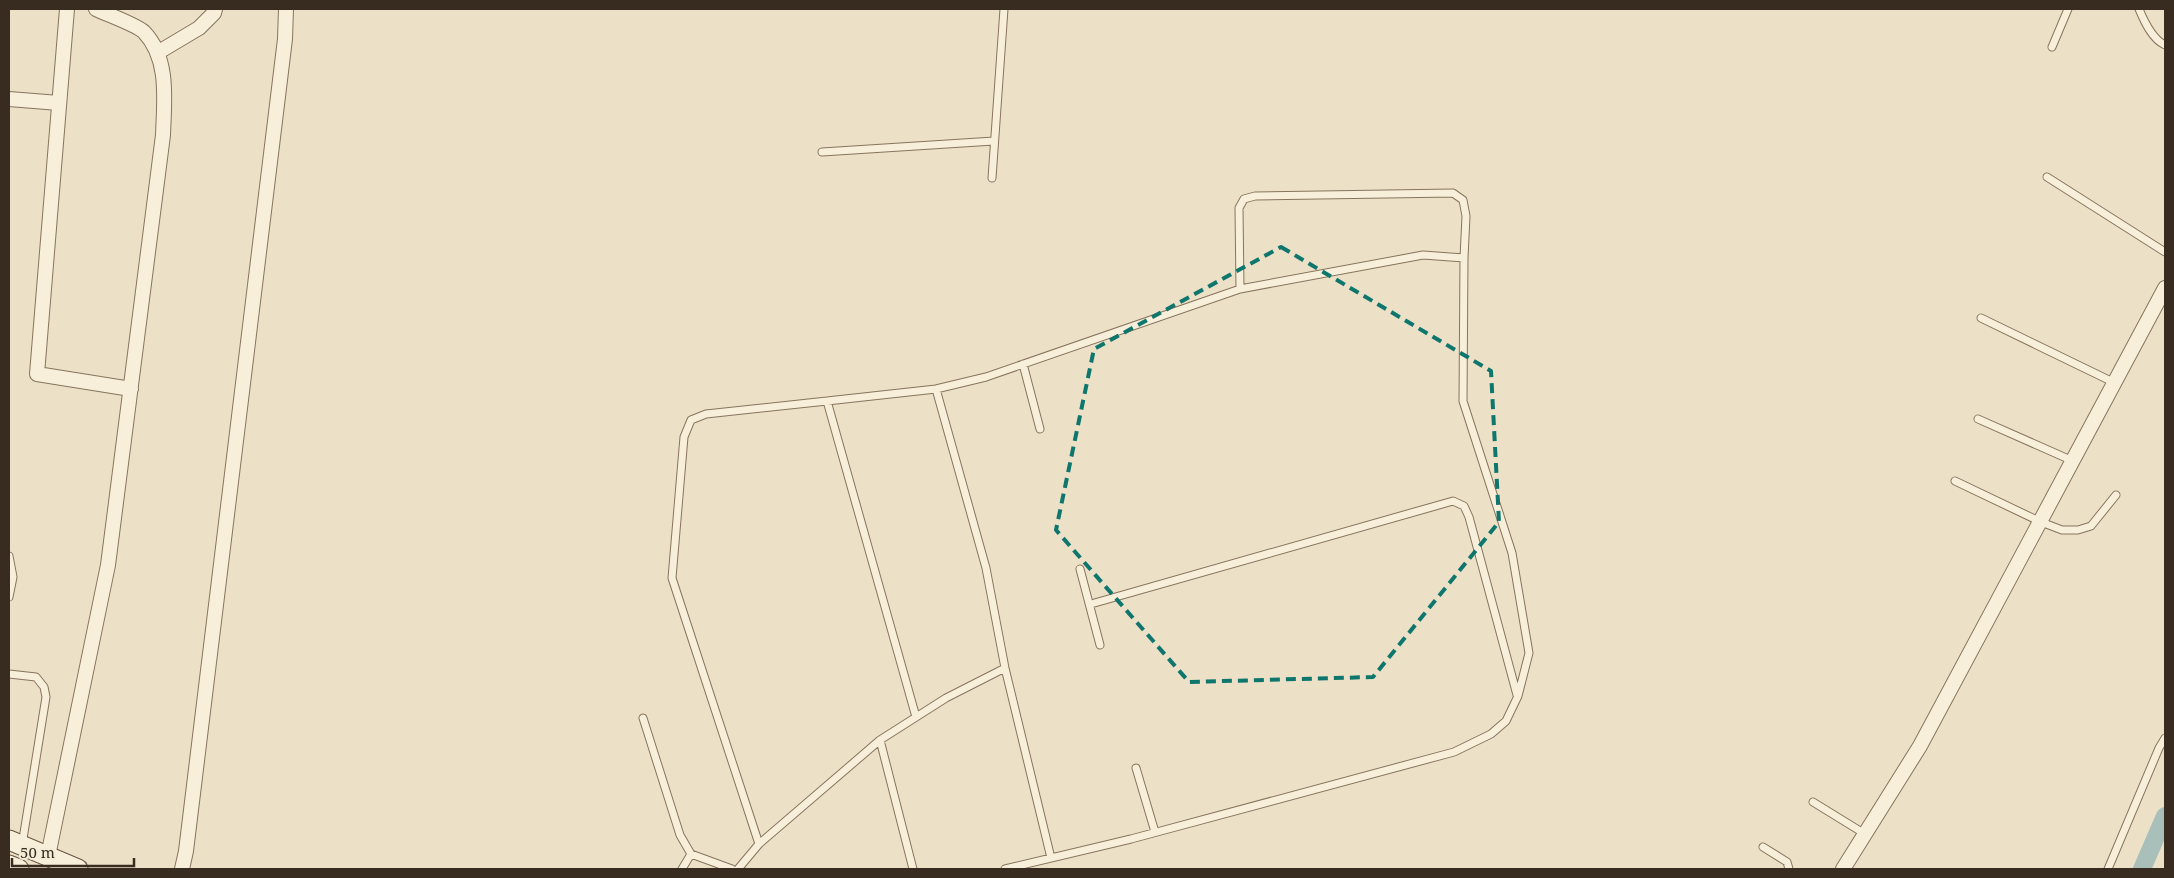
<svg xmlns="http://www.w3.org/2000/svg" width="2174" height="878" font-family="'Noto Serif',serif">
  <rect width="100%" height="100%" fill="#ece1c7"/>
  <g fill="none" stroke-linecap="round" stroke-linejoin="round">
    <path stroke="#a8c0b9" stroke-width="18" d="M2142,869L2165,816"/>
    <g stroke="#87745d" stroke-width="9">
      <path id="lane" d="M2139,9C2144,21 2152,39 2165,45
        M2052,47L2068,9
        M822,152L994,141
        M2047,177L2165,252
        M992,178L1004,9
        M1240,289L1239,208L1244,199L1255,196L1453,193L1463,200L1466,216L1464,258
        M1981,318L2115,383
        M1023,364L1040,429
        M936,389L986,568L1005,668L1051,858
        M827,401L936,389L986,377L1240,289L1423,255L1464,258L1463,401L1512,553L1529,653L1518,696L1506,721L1491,734L1454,752L1131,839L1005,869
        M1978,419L2073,461
        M1955,481L2041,522L2062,530H2078L2091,526L2116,495
        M9,556L13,577L9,597
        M1080,569L1100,645
        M1091,604L1453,501L1464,506L1469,517L1517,695
        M9,674L36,677L44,687L46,697L22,845
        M643,718L680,835L691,854L732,869
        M880,740L913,869
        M1136,768L1155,832
        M1813,802L1865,834
        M759,844L672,578L684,437L691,420L706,414L827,401L916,717
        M1763,847L1787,862L1789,869
        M682,869L691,854
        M738,869L759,844L880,740L946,698L1005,668
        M2108,869L2159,748L2165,738"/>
    </g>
    <g stroke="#87745d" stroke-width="16">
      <path id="street" d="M67,9L37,374L131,389
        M157,53L199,28L214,13L215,9
        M9,99L59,103
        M48,856L108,565L163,135C164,102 170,59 144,32C137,25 106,14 96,9
        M182,869L186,851L285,39L286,9
        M1843,869L1920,746L2165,288"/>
    </g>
    <g stroke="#695540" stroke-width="21">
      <path id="secondary" d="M9,840L78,869
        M9,865L19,869"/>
    </g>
    <use href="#lane" stroke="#f7efda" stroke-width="7"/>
    <use href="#street" stroke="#f7efda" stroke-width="14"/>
    <use href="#secondary" stroke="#f7efda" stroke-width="19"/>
  </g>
  <path fill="none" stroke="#0f766e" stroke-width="4" stroke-dasharray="10 6" stroke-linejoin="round" d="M1281,247L1491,371L1499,522L1373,677L1189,682L1056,530L1094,349Z"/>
  <rect width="2174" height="878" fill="none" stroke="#382c20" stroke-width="20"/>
  <path d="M12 858v8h122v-8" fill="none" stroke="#382c20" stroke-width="2.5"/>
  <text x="20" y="858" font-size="15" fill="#382c20" stroke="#f4ecd6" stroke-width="4" paint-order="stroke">50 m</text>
</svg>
